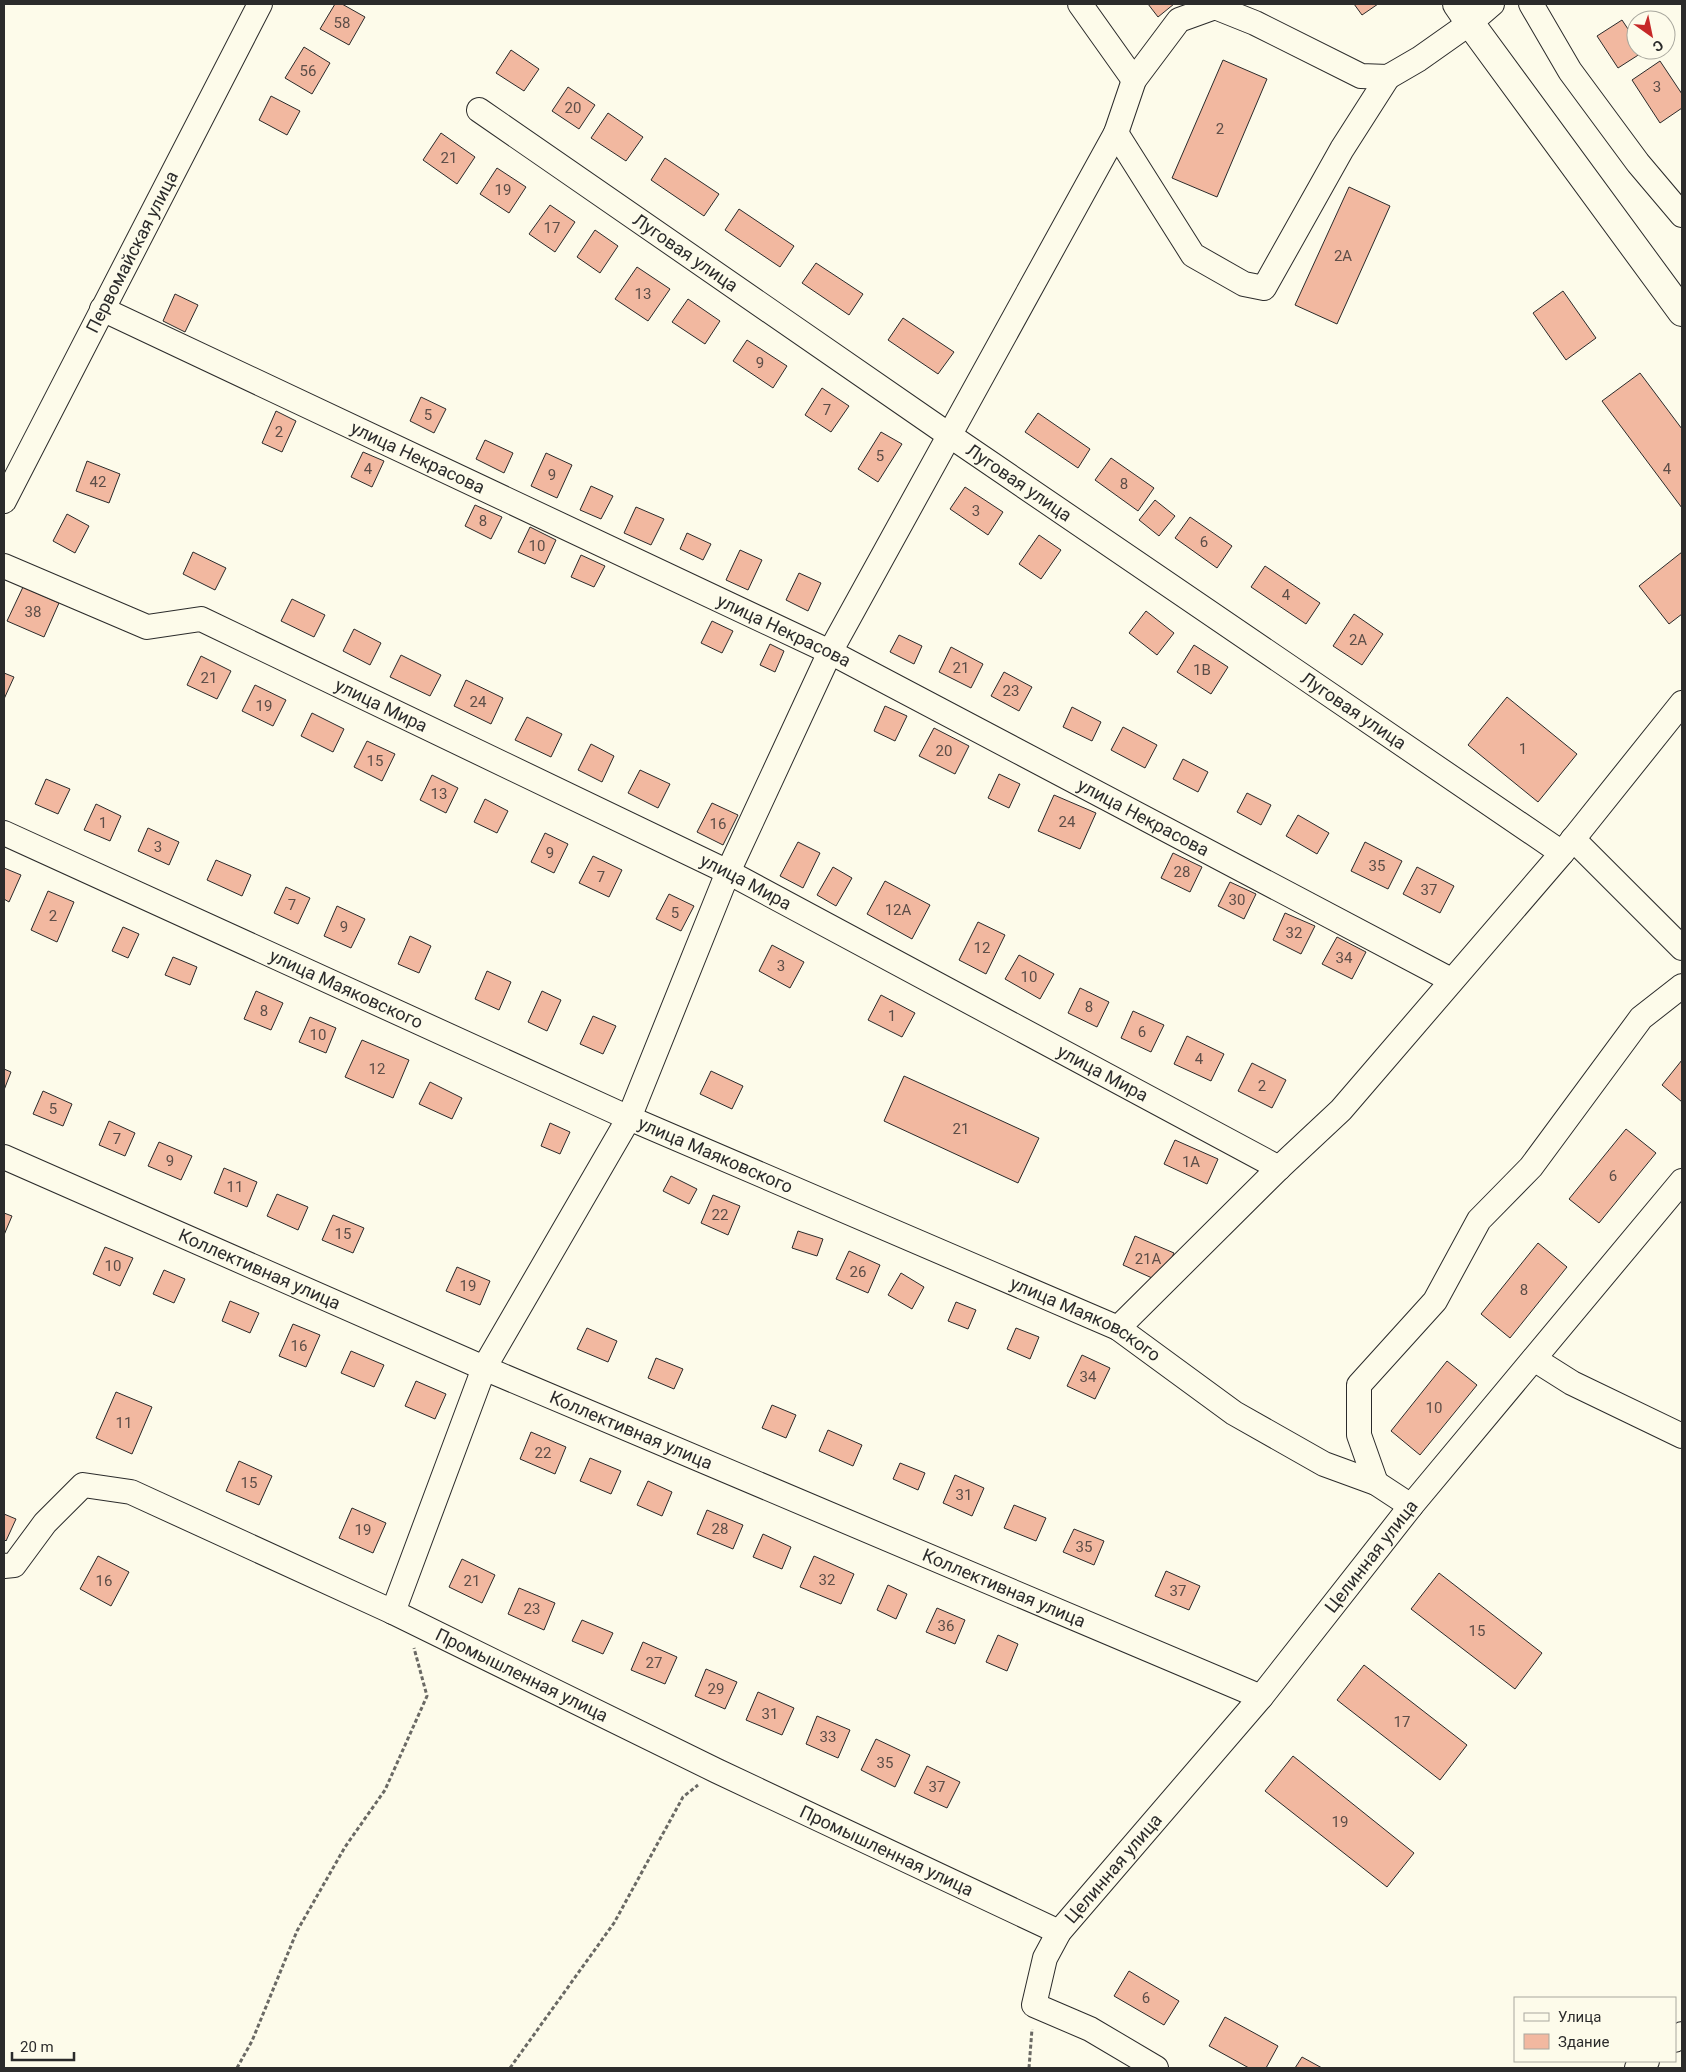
<svg xmlns="http://www.w3.org/2000/svg" width="1686" height="2072" font-family="Roboto,sans-serif">
  <rect width="100%" height="100%" fill="#fdfbea"/>
  <path fill="#f2b8a0" stroke="#2b2b2b" d="M335,4H342L365,17L349,45L320,29Z
    M1148,4H1174L1158,17Z
    M1354,4H1378L1362,15Z
    M1622,20L1636,41V50H1642L1643,52L1618,68L1597,36Z
    M304,47L330,63L312,94L285,78Z
    M511,50L539,69L524,91L496,73Z
    M1223,60L1267,79L1217,197L1172,178Z
    M1660,61L1682,94V108L1660,123L1632,80Z
    M568,87L595,105L579,129L552,111Z
    M271,96L300,111L287,135L259,120Z
    M608,113L643,137L626,161L591,138Z
    M441,133L475,157L457,184L423,160Z
    M665,158L719,194L704,216L651,180Z
    M497,168L526,187L509,213L480,194Z
    M1349,187L1390,206L1337,324L1295,305Z
    M550,205L575,222L555,252L529,234Z
    M739,209L794,246L780,267L725,230Z
    M595,230L618,246L600,273L577,257Z
    M816,263L863,294L849,315L802,283Z
    M637,267L670,289L648,321L615,299Z
    M1563,291L1596,338L1566,360L1533,313Z
    M175,294L198,305L185,332L163,321Z
    M688,299L720,321L705,344L672,322Z
    M903,318L954,352L938,374L888,340Z
    M747,340L787,366L773,388L733,361Z
    M1640,373L1682,429V508L1602,401Z
    M822,388L849,406L831,432L805,415Z
    M421,397L446,409L434,433L410,421Z
    M276,411L296,421L282,452L262,443Z
    M1038,413L1090,449L1078,468L1025,432Z
    M881,432L902,444L878,482L858,469Z
    M485,440L513,453L504,473L476,459Z
    M363,452L384,461L372,487L351,477Z
    M546,453L572,465L557,498L531,486Z
    M1111,458L1154,488L1138,511L1095,480Z
    M87,461L120,474L109,503L76,491Z
    M591,486L613,496L601,519L580,510Z
    M965,487L1003,512L988,535L950,509Z
    M1155,500L1175,516L1159,536L1139,520Z
    M475,505L502,517L491,539L465,526Z
    M636,507L664,519L651,545L624,533Z
    M67,514L89,526L75,553L53,541Z
    M1190,517L1232,546L1217,568L1175,538Z
    M530,527L556,540L545,564L518,552Z
    M687,533L711,544L703,560L680,549Z
    M1039,535L1061,550L1041,579L1019,564Z
    M740,550L762,560L748,590L726,580Z
    M193,552L226,568L215,590L183,574Z
    M1682,552V614L1669,624L1639,586Z
    M581,555L605,566L594,587L571,577Z
    M1265,566L1320,603L1306,624L1251,587Z
    M799,573L821,583L808,611L786,600Z
    M23,587L59,603L44,637L7,621Z
    M292,599L325,615L314,637L281,621Z
    M1146,611L1174,633L1157,655L1129,633Z
    M1354,614L1383,634L1362,665L1333,646Z
    M712,621L733,631L722,653L701,643Z
    M354,629L381,643L370,665L343,651Z
    M899,635L922,646L914,664L890,652Z
    M770,644L784,651L775,672L760,665Z
    M1194,645L1228,667L1211,694L1177,672Z
    M951,647L983,664L971,688L939,672Z
    M401,655L441,675L430,696L390,677Z
    M201,656L231,671L217,699L187,685Z
    M1004,672L1032,687L1019,711L991,696Z
    M4,673L14,677L4,699Z
    M466,680L503,698L491,724L454,706Z
    M255,685L286,700L273,726L242,711Z
    M1507,697L1577,754L1538,802L1468,745Z
    M885,706L907,716L895,741L874,731Z
    M1072,707L1101,722L1092,741L1063,727Z
    M312,713L344,729L333,752L301,736Z
    M527,717L562,734L551,757L515,740Z
    M1123,727L1157,745L1145,768L1111,750Z
    M934,728L969,746L955,774L919,756Z
    M367,741L395,754L382,781L354,767Z
    M591,744L614,756L602,782L578,770Z
    M1183,759L1208,772L1198,792L1173,779Z
    M640,770L670,784L658,808L628,793Z
    M999,774L1020,784L1009,808L988,798Z
    M432,775L458,788L446,813L420,800Z
    M46,779L70,789L58,814L35,804Z
    M1247,793L1271,805L1261,825L1237,812Z
    M1054,795L1096,813L1080,849L1038,831Z
    M485,799L508,811L497,833L474,822Z
    M712,803L738,815L723,845L697,832Z
    M96,804L121,816L110,841L84,830Z
    M1298,815L1329,833L1317,854L1286,836Z
    M148,828L179,842L169,865L138,851Z
    M545,833L568,844L554,873L531,862Z
    M798,842L820,853L803,888L780,876Z
    M1365,842L1402,861L1388,889L1351,871Z
    M1173,853L1202,867L1190,892L1161,878Z
    M593,856L622,870L609,897L579,883Z
    M216,860L251,875L242,896L207,880Z
    M833,867L852,878L836,906L817,895Z
    M1417,867L1454,886L1440,913L1403,894Z
    M4,868L21,875L9,902L4,899Z
    M885,881L930,905L912,939L867,914Z
    M1230,882L1256,894L1244,919L1218,906Z
    M286,887L310,898L298,924L274,913Z
    M48,891L74,902L57,942L31,930Z
    M669,894L694,906L681,931L656,919Z
    M337,906L365,919L351,948L324,936Z
    M1285,913L1315,926L1301,954L1273,940Z
    M978,922L1005,935L986,974L959,960Z
    M123,927L139,934L128,958L112,951Z
    M410,936L431,946L419,973L398,964Z
    M1337,937L1366,952L1352,979L1322,964Z
    M772,945L804,962L790,988L759,971Z
    M1019,955L1054,974L1040,999L1005,979Z
    M173,957L197,967L190,985L165,975Z
    M487,971L511,982L499,1010L475,999Z
    M1080,988L1109,1002L1097,1027L1068,1013Z
    M256,991L283,1003L271,1030L244,1019Z
    M542,991L561,1000L547,1031L528,1022Z
    M881,995L915,1013L902,1037L868,1020Z
    M1133,1011L1164,1025L1151,1052L1121,1038Z
    M593,1016L616,1026L603,1054L580,1044Z
    M310,1017L336,1028L326,1053L299,1042Z
    M1187,1036L1224,1054L1211,1081L1174,1064Z
    M362,1040L409,1060L393,1098L345,1077Z
    M1682,1060V1102L1662,1085Z
    M1252,1063L1286,1080L1272,1108L1238,1091Z
    M4,1069L11,1072L4,1090Z
    M711,1071L743,1086L732,1109L700,1094Z
    M904,1076L1039,1138L1018,1183L884,1121Z
    M430,1082L462,1098L452,1119L419,1104Z
    M43,1091L72,1104L63,1126L33,1114Z
    M109,1121L135,1133L125,1156L99,1145Z
    M550,1123L570,1132L560,1154L541,1146Z
    M1626,1129L1656,1153L1599,1223L1569,1199Z
    M1175,1140L1218,1159L1207,1184L1164,1164Z
    M159,1142L192,1156L181,1180L148,1166Z
    M224,1168L257,1182L247,1207L214,1193Z
    M671,1176L697,1189L689,1204L663,1191Z
    M277,1194L308,1207L298,1230L267,1216Z
    M713,1195L740,1206L728,1235L701,1223Z
    M4,1213L12,1216L4,1235Z
    M333,1215L364,1228L353,1253L322,1240Z
    M798,1231L823,1239L817,1256L792,1248Z
    M1135,1236L1174,1253L1161,1282L1123,1265Z
    M1538,1243L1567,1267L1510,1338L1481,1314Z
    M105,1247L133,1258L120,1286L93,1274Z
    M849,1251L880,1265L868,1293L836,1279Z
    M457,1267L490,1281L480,1305L446,1291Z
    M164,1270L185,1279L174,1303L153,1294Z
    M901,1273L924,1287L912,1309L888,1295Z
    M230,1301L259,1313L250,1333L222,1321Z
    M956,1302L976,1310L968,1329L948,1321Z
    M293,1324L320,1335L306,1367L279,1356Z
    M587,1328L617,1341L608,1362L577,1349Z
    M1016,1328L1039,1337L1030,1359L1007,1349Z
    M351,1351L384,1365L374,1387L341,1373Z
    M1082,1355L1110,1368L1095,1399L1067,1386Z
    M656,1358L683,1369L674,1389L648,1378Z
    M1447,1361L1477,1385L1420,1455L1391,1431Z
    M416,1381L446,1394L435,1419L405,1406Z
    M116,1392L152,1407L132,1454L96,1438Z
    M772,1405L796,1415L786,1438L762,1428Z
    M828,1430L862,1445L853,1466L819,1451Z
    M531,1432L566,1447L555,1474L520,1459Z
    M590,1458L621,1471L611,1494L580,1481Z
    M239,1461L272,1476L259,1505L226,1491Z
    M900,1463L925,1473L918,1490L893,1479Z
    M955,1475L984,1488L972,1516L943,1503Z
    M648,1481L672,1492L662,1516L637,1505Z
    M1014,1505L1046,1518L1036,1541L1004,1528Z
    M352,1508L386,1523L373,1553L339,1538Z
    M707,1510L743,1525L733,1549L697,1534Z
    M4,1514L16,1519L6,1541L4,1539Z
    M1074,1529L1104,1541L1094,1565L1063,1552Z
    M763,1534L791,1547L782,1569L753,1557Z
    M98,1556L129,1572L111,1606L80,1589Z
    M814,1556L854,1574L841,1604L800,1587Z
    M462,1559L495,1575L482,1603L449,1587Z
    M1166,1571L1200,1586L1189,1610L1155,1596Z
    M1439,1573L1542,1653L1515,1689L1411,1609Z
    M888,1585L907,1594L896,1619L877,1610Z
    M519,1588L555,1603L544,1630L508,1614Z
    M937,1608L965,1620L955,1644L926,1632Z
    M582,1620L613,1633L603,1654L572,1641Z
    M998,1635L1018,1644L1007,1671L986,1662Z
    M643,1642L677,1657L665,1684L631,1670Z
    M1364,1665L1467,1745L1440,1780L1337,1700Z
    M706,1669L737,1682L725,1709L695,1696Z
    M758,1692L794,1708L782,1735L746,1720Z
    M817,1716L850,1730L838,1758L806,1744Z
    M876,1739L910,1755L895,1787L861,1770Z
    M1293,1756L1414,1853L1387,1887L1265,1791Z
    M927,1766L960,1782L947,1808L914,1793Z
    M1129,1971L1179,2001L1164,2025L1114,1996Z
    M1225,2017L1278,2046L1266,2068H1249L1209,2046Z
    M1302,2057L1322,2068H1295Z"/>
  <g fill="none" stroke-linecap="round" stroke-linejoin="round">
    <g stroke="#2b2b2b" stroke-width="26">
      <g id="minor">
        <path d="M1080,4L1134,80"/>
        <path d="M1531,4L1570,71L1638,163L1682,215"/>
        <path id="s1" d="M479,110L949,435L1562,853"/>
        <path d="M1116,133L1193,255L1244,284L1264,288L1342,149L1388,77"/>
        <path id="s2" d="M102,309L830,652L1451,980"/>
        <path id="s3" d="M4,501L260,4"/>
        <path id="s4" d="M4,566L147,627L201,619L728,872L1279,1168"/>
        <path id="s5" d="M4,833L629,1118L1118,1328L1234,1413L1324,1464L1376,1483L1411,1506"/>
        <path d="M1573,839L1682,948"/>
        <path id="s6" d="M4,1157L484,1368L1261,1697"/>
        <path d="M1118,1328L1279,1168L1341,1110L1562,853L1682,703"/>
        <path d="M1534,1359L1572,1383L1682,1436"/>
        <path d="M1376,1483L1359,1435V1385L1435,1301L1479,1220L1531,1167L1641,1018L1682,986"/>
        <path id="s7" d="M4,1566L14,1565L45,1523L83,1485L131,1492L393,1612L717,1771L1059,1932"/>
        <path d="M393,1612L484,1368L629,1118L728,872L830,652L1116,133L1134,80L1179,20L1215,7L1255,23L1361,76L1388,77L1419,59L1470,23L1492,4"/>
        <path d="M1675,2040L1682,2034"/>
        <path id="s8" d="M1156,2068L1090,2029L1034,2005L1045,1958L1059,1932L1261,1697L1411,1506L1682,1181"/>
        <path d="M1637,2068L1647,2061"/>
      </g>
    </g>
    <g stroke="#2b2b2b" stroke-width="30">
      <path id="major" d="M1457,4L1470,23L1682,312"/>
    </g>
    <path stroke="#6a6964" stroke-width="3" stroke-dasharray="4 2.5" stroke-linecap="butt" d="M237,2068L252,2041L297,1931L345,1847L385,1790L427,1696L414,1648
      M510,2068L614,1923L683,1797L698,1785
      M1029,2068L1032,2029"/>
    <use href="#minor" stroke="#fdfbea" stroke-width="24"/>
    <use href="#major" stroke="#fdfbea" stroke-width="28"/>
  </g>
  <g text-anchor="middle" stroke-width="4" stroke-linejoin="round" paint-order="stroke">
    <g font-size="15" fill="#5d4e48">
      <text x="342" y="28">58</text>
      <text x="308" y="76">56</text>
      <text x="1657" y="92">3</text>
      <text x="573" y="113">20</text>
      <text x="1220" y="134">2</text>
      <text x="449" y="163">21</text>
      <text x="503" y="195">19</text>
      <text x="552" y="233">17</text>
      <text x="1343" y="261">2А</text>
      <text x="643" y="299">13</text>
      <text x="760" y="368">9</text>
      <text x="827" y="415">7</text>
      <text x="428" y="420">5</text>
      <text x="279" y="437">2</text>
      <text x="880" y="461">5</text>
      <text x="368" y="474">4</text>
      <text x="1667" y="474">4</text>
      <text x="552" y="480">9</text>
      <text x="98" y="487">42</text>
      <text x="1124" y="489">8</text>
      <text x="976" y="516">3</text>
      <text x="483" y="526">8</text>
      <text x="1204" y="547">6</text>
      <text x="537" y="551">10</text>
      <text x="1286" y="600">4</text>
      <text x="33" y="617">38</text>
      <text x="1358" y="645">2А</text>
      <text x="961" y="673">21</text>
      <text x="1202" y="675">1В</text>
      <text x="209" y="683">21</text>
      <text x="1011" y="696">23</text>
      <text x="478" y="707">24</text>
      <text x="264" y="711">19</text>
      <text x="1523" y="754">1</text>
      <text x="944" y="756">20</text>
      <text x="375" y="766">15</text>
      <text x="439" y="799">13</text>
      <text x="1067" y="827">24</text>
      <text x="103" y="828">1</text>
      <text x="718" y="829">16</text>
      <text x="158" y="852">3</text>
      <text x="550" y="858">9</text>
      <text x="1377" y="871">35</text>
      <text x="1182" y="877">28</text>
      <text x="601" y="882">7</text>
      <text x="1429" y="895">37</text>
      <text x="1237" y="905">30</text>
      <text x="292" y="910">7</text>
      <text x="898" y="915">12А</text>
      <text x="675" y="918">5</text>
      <text x="53" y="921">2</text>
      <text x="344" y="932">9</text>
      <text x="1294" y="938">32</text>
      <text x="982" y="953">12</text>
      <text x="1344" y="963">34</text>
      <text x="781" y="971">3</text>
      <text x="1029" y="982">10</text>
      <text x="1089" y="1012">8</text>
      <text x="264" y="1016">8</text>
      <text x="892" y="1021">1</text>
      <text x="1142" y="1037">6</text>
      <text x="318" y="1040">10</text>
      <text x="1199" y="1064">4</text>
      <text x="377" y="1074">12</text>
      <text x="1262" y="1091">2</text>
      <text x="53" y="1114">5</text>
      <text x="961" y="1134">21</text>
      <text x="117" y="1144">7</text>
      <text x="170" y="1166">9</text>
      <text x="1191" y="1167">1А</text>
      <text x="1613" y="1181">6</text>
      <text x="235" y="1192">11</text>
      <text x="720" y="1220">22</text>
      <text x="343" y="1239">15</text>
      <text x="1148" y="1264">21А</text>
      <text x="113" y="1271">10</text>
      <text x="858" y="1277">26</text>
      <text x="468" y="1291">19</text>
      <text x="1524" y="1295">8</text>
      <text x="299" y="1351">16</text>
      <text x="1088" y="1382">34</text>
      <text x="1434" y="1413">10</text>
      <text x="124" y="1428">11</text>
      <text x="543" y="1458">22</text>
      <text x="249" y="1488">15</text>
      <text x="964" y="1500">31</text>
      <text x="720" y="1534">28</text>
      <text x="363" y="1535">19</text>
      <text x="1084" y="1552">35</text>
      <text x="827" y="1585">32</text>
      <text x="104" y="1586">16</text>
      <text x="472" y="1586">21</text>
      <text x="1178" y="1596">37</text>
      <text x="532" y="1614">23</text>
      <text x="946" y="1631">36</text>
      <text x="1477" y="1636">15</text>
      <text x="654" y="1668">27</text>
      <text x="716" y="1694">29</text>
      <text x="770" y="1719">31</text>
      <text x="1402" y="1727">17</text>
      <text x="828" y="1742">33</text>
      <text x="885" y="1768">35</text>
      <text x="937" y="1792">37</text>
      <text x="1340" y="1827">19</text>
      <text x="1146" y="2003">6</text>
    </g>
    <g font-size="18" fill="#2b2b2b" stroke="#fdfbea">
      <text dy="6" stroke="none"><textPath href="#s3" startOffset="280">Первомайская улица</textPath></text>
      <text dy="6" stroke="none"><textPath href="#s1" startOffset="251">Луговая улица</textPath></text>
      <text dy="6" stroke="none"><textPath href="#s2" startOffset="349">улица Некрасова</textPath></text>
      <text dy="6" stroke="none"><textPath href="#s1" startOffset="656">Луговая улица</textPath></text>
      <text dy="6" stroke="none"><textPath href="#s2" startOffset="754">улица Некрасова</textPath></text>
      <text dy="6" stroke="none"><textPath href="#s4" startOffset="410">улица Мира</textPath></text>
      <text dy="6" stroke="none"><textPath href="#s1" startOffset="1061">Луговая улица</textPath></text>
      <text dy="6" stroke="none"><textPath href="#s2" startOffset="1159">улица Некрасова</textPath></text>
      <text dy="6" stroke="none"><textPath href="#s4" startOffset="815">улица Мира</textPath></text>
      <text dy="6" stroke="none"><textPath href="#s5" startOffset="376">улица Маяковского</textPath></text>
      <text dy="6" stroke="none"><textPath href="#s4" startOffset="1220">улица Мира</textPath></text>
      <text dy="6" stroke="none"><textPath href="#s5" startOffset="781">улица Маяковского</textPath></text>
      <text dy="6" stroke="none"><textPath href="#s6" startOffset="279">Коллективная улица</textPath></text>
      <text dy="6" stroke="none"><textPath href="#s5" startOffset="1186">улица Маяковского</textPath></text>
      <text dy="6" stroke="none"><textPath href="#s6" startOffset="684">Коллективная улица</textPath></text>
      <text dy="6" stroke="none"><textPath href="#s8" startOffset="704">Целинная улица</textPath></text>
      <text dy="6" stroke="none"><textPath href="#s6" startOffset="1089">Коллективная улица</textPath></text>
      <text dy="6" stroke="none"><textPath href="#s7" startOffset="596">Промышленная улица</textPath></text>
      <text dy="6" stroke="none"><textPath href="#s7" startOffset="1001">Промышленная улица</textPath></text>
      <text dy="6" stroke="none"><textPath href="#s8" startOffset="299">Целинная улица</textPath></text>
    </g>
  </g>
  <rect width="1686" height="2072" fill="none" stroke="#2b2b2b" stroke-width="10"/>
  <rect x="1514" y="1997" width="162" height="65" fill="#fdfbea" stroke="#a9a89e"/>
  <rect x="1524" y="2013" width="25" height="8" fill="#fdfbea" stroke="#a9a89e"/>
  <text x="1558" y="2022" font-size="15" fill="#2b2b2b">Улица</text>
  <rect x="1524" y="2034" width="25" height="15" fill="#f2b8a0" stroke="#a9a89e"/>
  <text x="1558" y="2047" font-size="15" fill="#2b2b2b">Здание</text>
  <g transform="translate(1651 35) rotate(147)"><circle r="24" fill="#fdfbea" stroke="#a9a89e"/>
  <path d="M0-4L9 19L0 12L-9 19Z" fill="#c62828"/>
  <text y="-8" font-size="14" font-weight="bold" text-anchor="middle" fill="#2b2b2b">С</text>
  </g>
  <path d="M12 2052v8h62v-8" fill="none" stroke="#2b2b2b" stroke-width="2.5"/>
  <text x="20" y="2052" font-size="15" fill="#2b2b2b" stroke="#fdfbea" stroke-width="4" paint-order="stroke">20 m</text>
</svg>
